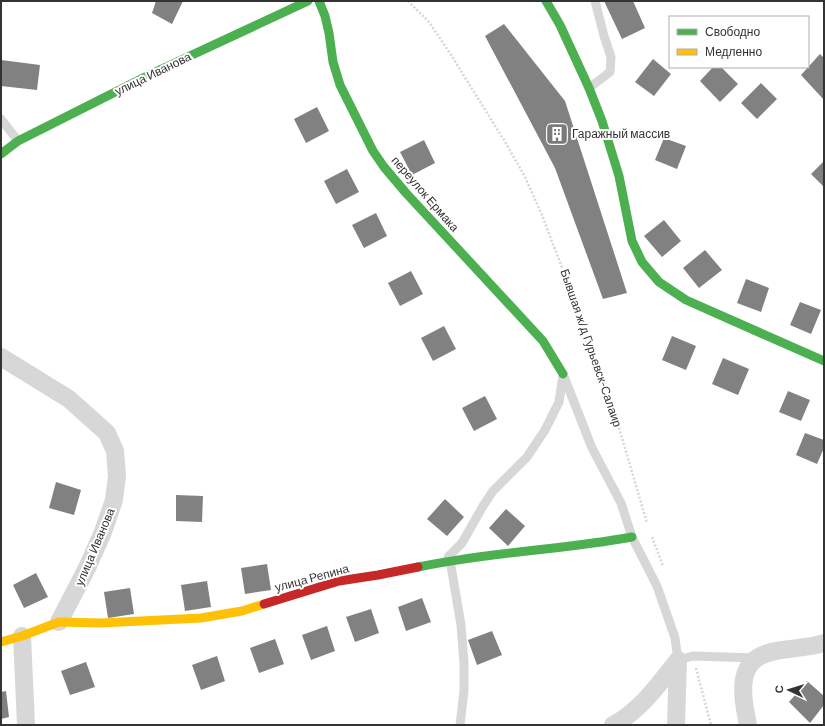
<svg xmlns="http://www.w3.org/2000/svg" width="825" height="726" font-family="Barlow,sans-serif">
  <rect width="100%" height="100%" fill="#fff"/>
  <path fill="#818181" d="M156,1H183L172,24L152,13Z
    M604,1H633L645,28L622,39Z
    M504,24L565,101L627,293L603,299L555,168L485,36Z
    M820,54L824,58V100L801,75Z
    M653,59L671,74L654,96L635,82Z
    M1,60L40,65L37,90L1,86Z
    M713,67H721L738,84L720,102L700,81Z
    M761,83L777,99L757,119L741,103Z
    M317,107L329,131L306,143L294,119Z
    M664,138L686,146L677,169L655,160Z
    M424,140L435,163L412,175L400,152Z
    M824,161V187L811,174Z
    M347,169L359,192L336,204L324,181Z
    M376,213L387,236L364,248L352,225Z
    M664,220L681,241L662,257L644,236Z
    M705,250L722,270L699,288L683,268Z
    M411,271L423,294L400,306L388,283Z
    M746,279L769,288L761,312L737,303Z
    M800,302L821,310L811,334L790,325Z
    M444,326L456,349L433,361L421,338Z
    M672,336L696,346L686,370L662,360Z
    M723,358L749,369L738,395L712,384Z
    M788,391L810,400L801,421L779,412Z
    M485,396L497,419L474,431L462,408Z
    M805,433L824,440V448L817,464L796,455Z
    M56,482L81,490L74,515L49,508Z
    M176,495L203,496L202,522L176,521Z
    M445,499L464,517L447,536L427,519Z
    M506,509L525,526L508,546L489,528Z
    M267,564L271,590L245,594L241,568Z
    M36,573L48,597L24,608L13,585Z
    M207,581L211,607L185,611L181,585Z
    M130,588L134,614L108,618L104,592Z
    M422,598L431,622L406,631L398,607Z
    M371,609L379,633L355,642L346,617Z
    M327,626L335,651L311,660L302,635Z
    M492,631L502,655L477,665L468,640Z
    M275,639L284,664L259,673L250,648Z
    M217,656L225,681L201,690L192,665Z
    M86,662L95,687L70,695L61,671Z
    M807,681L824,696V705L810,723L789,702Z
    M6,691L9,717L1,719V692Z"/>
  <g fill="none" stroke-linecap="round" stroke-linejoin="round">
    <path stroke="#d6d6d6" stroke-width="2.5" stroke-dasharray="2 2" stroke-linecap="butt" d="M408,1L429,22L451,55L507,145L525,177L542,215L564,273L585,333L607,387L647,523
      M652,537L663,566
      M696,668L711,725"/>
    <path stroke="#d7d7d7" stroke-width="9" d="M589,88L610,72L611,57L604,36L595,1
      M1,119L18,141
      M563,374L592,448L621,503L632,537L657,586L675,638L678,660L693,656L757,658
      M448,557L462,543L483,506L493,491L527,457L545,430L559,402L563,375
      M450,560L461,625L464,663V691L460,725"/>
    <path stroke="#d7d7d7" stroke-width="18" d="M1,357L69,399L107,433L115,451L117,476L114,500L103,532L87,568L59,622
      M22,636L26,725
      M613,725C640,711 659,684 678,660
      M676,725L678,660
      M748,725C742,695 734,658 776,651C791,648 809,648 824,643"/>
    <path stroke="#4caf50" stroke-width="9" d="M319,1L325,16L329,33L333,62L340,85L373,151L384,167L406,193L543,341L563,374
      M546,1L560,25L589,88L602,121L619,176L632,241L642,262L659,282L686,300L824,361
      M1,154L18,141L151,74L308,1
      M418,567C489,552 561,550 632,537"/>
    <path stroke="#ffc107" stroke-width="9" d="M1,642L22,636L59,622L101,623L201,618L242,611L264,604"/>
    <path stroke="#c62828" stroke-width="9" d="M264,604L339,581L378,575L418,567"/>
  </g>
  <defs>
    <g id="building-square" transform="scale(1.15)"><rect x="-9" y="-9" width="18" height="18" rx="4" fill="#7a7a7a" stroke="#fff"/><path d="M-4-6H4V6H1V3H-1V6H-4ZM-2.5-4.3h1.7v1.8h-1.7ZM.8-4.3h1.7v1.8H.8ZM-2.5-1h1.7V.8h-1.7ZM.8-1h1.7V.8H.8Z" fill="#fff"/></g>
  </defs>
  <g fill-rule="evenodd">
    <use href="#building-square" x="557" y="134"/>
  </g>
  <g text-anchor="middle" stroke-width="4" stroke-linejoin="round" paint-order="stroke">
    <g font-size="12" fill="#333" stroke="#fff">
      <text transform="translate(153 74) rotate(-26)" y="4">улица Иванова</text>
      <text transform="translate(425 194) rotate(49)" y="4">переулок Ермака</text>
      <text transform="translate(591 348) rotate(71)" y="4">Бывшая ж/д Гурьевск-Салаир</text>
      <text transform="translate(95 547) rotate(-67)" y="4">улица Иванова</text>
      <text transform="translate(312 578) rotate(-15)" y="4">улица Репина</text>
    </g>
    <g font-size="12" fill="#333" stroke="#fff" text-anchor="start">
      <text x="572" y="138">Гаражный массив</text>
    </g>
  </g>
  <rect width="825" height="726" fill="none" stroke="#333333" stroke-width="4"/>
  <rect x="669" y="16" width="140" height="52" fill="#ffffff" stroke="#adadad"/>
  <rect x="677" y="29" width="20" height="6" fill="#4caf50" stroke="#adadad"/>
  <text x="705" y="36" font-size="12" fill="#333333">Свободно</text>
  <rect x="677" y="49" width="20" height="6" fill="#ffc107" stroke="#adadad"/>
  <text x="705" y="56" font-size="12" fill="#333333">Медленно</text>
  <g transform="translate(789 690) rotate(274)" stroke="#ffffff" stroke-width="3" paint-order="stroke">
  <path d="M0-3L7 15L0 10L-7 15Z" fill="#333333"/>
  <text y="-6" font-size="11" font-weight="bold" text-anchor="middle" fill="#333333">С</text>
  </g>
</svg>
